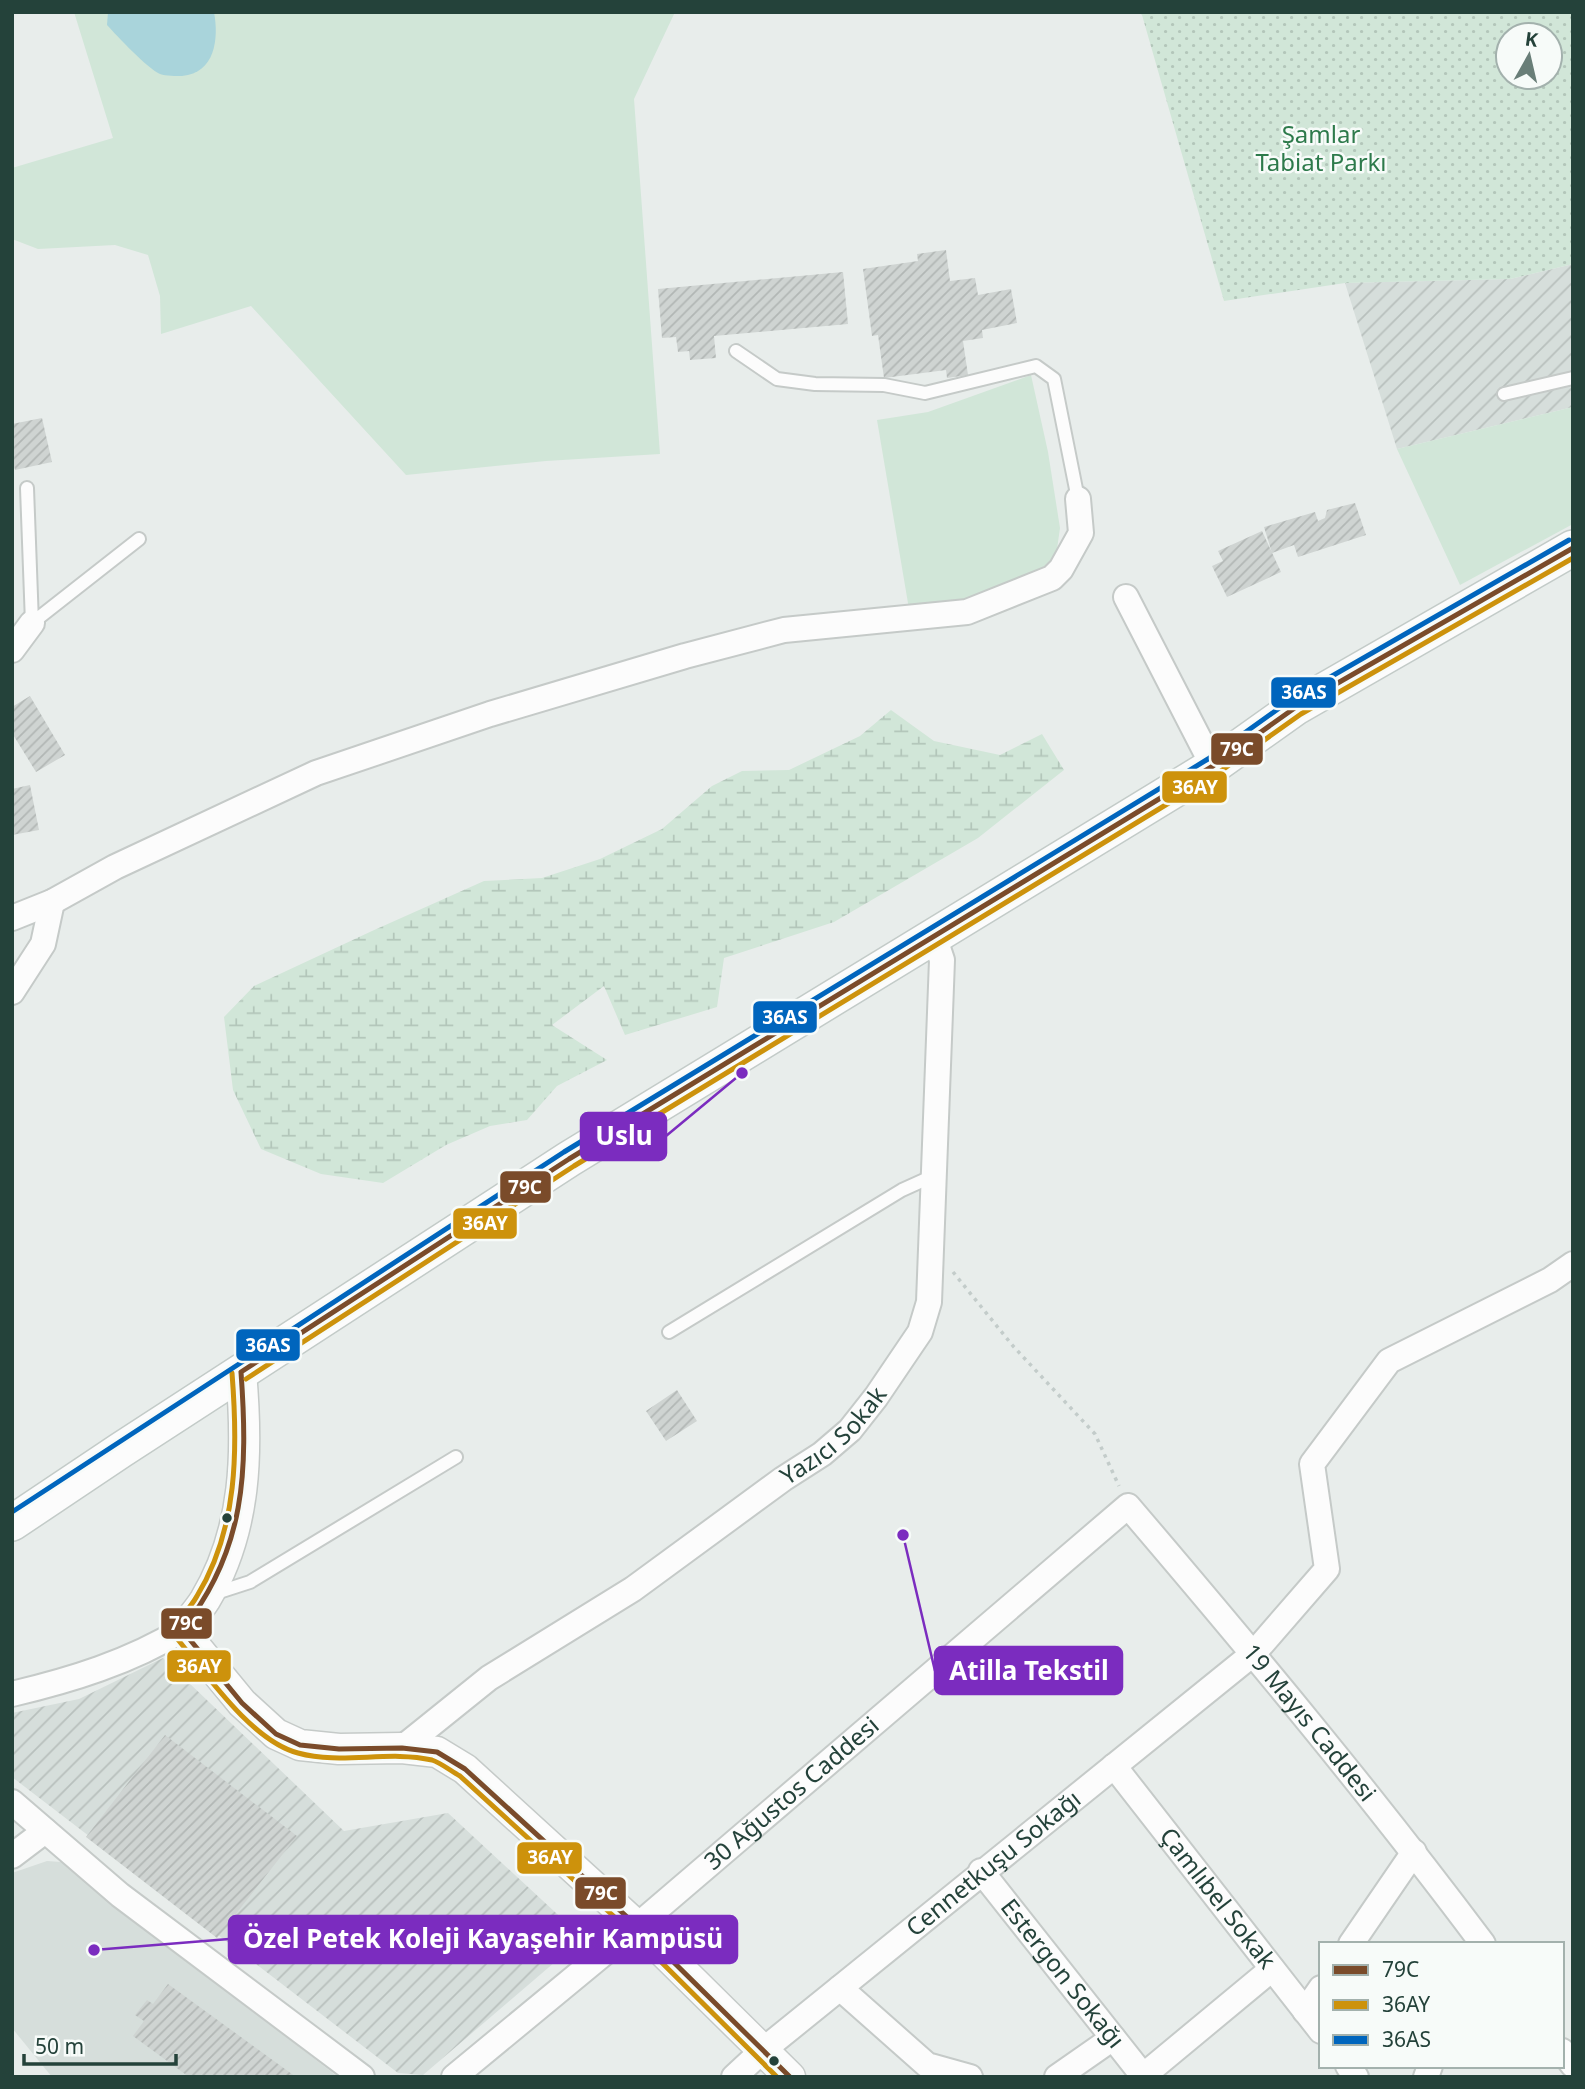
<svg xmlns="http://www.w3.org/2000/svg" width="1585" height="2089" font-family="'Noto Sans',sans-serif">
  <defs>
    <pattern id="industrial-furrows" width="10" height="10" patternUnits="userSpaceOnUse" patternTransform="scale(1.75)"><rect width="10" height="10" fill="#d6dedb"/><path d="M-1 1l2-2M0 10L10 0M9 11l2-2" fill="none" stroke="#b8c0bd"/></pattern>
    <pattern id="wetland-marsh" width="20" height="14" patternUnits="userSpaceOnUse" patternTransform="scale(1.75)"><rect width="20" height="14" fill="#d1e6d8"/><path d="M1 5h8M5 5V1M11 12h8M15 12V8" fill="none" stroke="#b3c6ba"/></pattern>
    <pattern id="park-dots" width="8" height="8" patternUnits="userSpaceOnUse" patternTransform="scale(1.75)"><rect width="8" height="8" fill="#d1e6d8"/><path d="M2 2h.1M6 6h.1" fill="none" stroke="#b3c6ba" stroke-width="1.8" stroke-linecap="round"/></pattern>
    <pattern id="building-hatch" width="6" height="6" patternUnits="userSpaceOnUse" patternTransform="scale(1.75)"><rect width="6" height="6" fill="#cfd4d2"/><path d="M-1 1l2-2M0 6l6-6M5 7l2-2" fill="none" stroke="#b2b7b5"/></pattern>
  </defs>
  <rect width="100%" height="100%" fill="#e8edeb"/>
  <path fill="#d6dedb" d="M47,1861L61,1862L338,2077H52L12,2028V1873Z"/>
  <path fill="url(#industrial-furrows)" d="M1573,264V407L1397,449L1345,283L1510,279Z
    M163,1658L344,1831L448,1813L583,1938L423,2075L398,2073L12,1777V1713L79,1699Z"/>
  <path fill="#d1e6d8" d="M74,12H675L634,99L660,454L546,461L406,475L251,306L161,334L160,296L148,255L115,245L38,249L12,239V168L113,138Z
    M1031,375L1048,452L1060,528L1056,556L1041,576L990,594L910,615L877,420L928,412Z
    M1573,407V524L1460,585L1397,449Z"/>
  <path fill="url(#wetland-marsh)" d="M891,710L934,741L1000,755L1042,734L1064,770L978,838L834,922L724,958L717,1007L625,1035L604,986L552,1025L607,1060L557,1086L527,1120L490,1126L446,1145L383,1183L321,1174L261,1149L233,1090L224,1017L254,986L372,931L484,881L542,878L600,859L662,829L712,786L742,771L789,770L860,736Z"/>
  <path fill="url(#park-dots)" fill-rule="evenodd" d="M1139,12H1573V264L1510,279L1345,283L1224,301L1142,15ZM1508,35H1550V77H1508Z"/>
  <path fill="#a9d4db" d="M108,12H214C219,39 215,73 182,76C176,76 166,76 160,74C148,69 117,36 107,25Z"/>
  <path fill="url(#building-hatch)" d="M946,250L950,281L975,278L978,295L1011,289L1017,323L982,330L983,338L963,341L968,375L947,378L946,370L884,378L878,335L872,336L863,269L918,261L917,254Z
    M843,272L848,324L714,336L716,358L690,360L689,351L678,352L676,337L662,338L658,289Z
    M42,418L52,462L15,470L12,458V424Z
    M1355,503L1366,535L1298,557L1294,545L1272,553L1264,527L1315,512L1318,521L1325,518L1327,510Z
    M1262,531L1281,572L1227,597L1212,566L1223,561L1218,551Z
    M30,696L65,755L36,772L12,733V707Z
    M30,785L39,830L12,835V789Z
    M677,1390L697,1421L666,1441L646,1411Z
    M165,1735L297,1836L217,1938L86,1837Z
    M168,1984L296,2077H189L133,2036L144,2021L135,2015L147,2000L153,2004Z"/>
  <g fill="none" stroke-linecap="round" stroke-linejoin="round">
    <g stroke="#c5cac8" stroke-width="16">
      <path id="service" d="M736,351L777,379L815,384L884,385L925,393L1036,366L1054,379L1078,499
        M1504,394L1573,378
        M27,488L32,623
        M32,623L139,539
        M669,1332L902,1190L933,1176
        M213,1594L250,1582L456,1457"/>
    </g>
    <g stroke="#c5cac8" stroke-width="28">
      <g id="minor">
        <path d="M1126,597L1213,766"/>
        <path d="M12,650L32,623"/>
        <path d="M12,918L52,902L115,867L316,773L490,714L685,656L784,630L967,612L1052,578L1061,569L1081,533L1078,499"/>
        <path d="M12,992L43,944L52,902"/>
        <path d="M12,1694C71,1680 130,1662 182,1630"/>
        <path id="s1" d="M402,1748L489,1678L633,1589L783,1479L822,1454L850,1430L876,1397L920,1332L929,1302L942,960L934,936"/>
        <path id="s2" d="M1114,1766L1321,2031"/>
        <path d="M12,1802L120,1895L362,2077"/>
        <path d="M12,1856L45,1831"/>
        <path id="s3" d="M981,1871L1144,2077"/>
        <path d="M1351,1944L1414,1852"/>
        <path d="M840,1988L927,2065L970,2077"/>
        <path d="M1305,2011L1321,1988"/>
        <path d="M1562,2051L1573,2065"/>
        <path d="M1348,2066L1356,2077"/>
        <path d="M1143,2076L1272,1969"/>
        <path id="s4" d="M454,2077L637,1926L1128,1506C1250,1649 1370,1793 1483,1944"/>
        <path id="s5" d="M734,2077L762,2051L1254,1653L1327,1569L1312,1464L1389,1361L1550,1280L1573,1264"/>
        <path d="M1057,2077L1113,2038"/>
        <path d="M1426,2077L1430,2066"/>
      </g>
    </g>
    <g stroke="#c5cac8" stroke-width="33">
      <path id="tertiary" d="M241,1372C248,1451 247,1530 205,1600C198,1611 189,1621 182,1630L242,1703L276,1734L300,1745L339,1749L402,1748L437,1752L465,1769L637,1926L790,2077"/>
    </g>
    <g stroke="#c3cbc8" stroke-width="38">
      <path id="secondary" d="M12,1523L121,1450L569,1159L1213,766L1296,707L1573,548"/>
    </g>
    <path stroke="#c3ccca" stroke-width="3.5" stroke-dasharray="3.5 5" stroke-linecap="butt" d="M953,1272L1013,1346L1095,1434L1119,1486"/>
    <use href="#service" stroke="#fcfcfc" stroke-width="12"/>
    <use href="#minor" stroke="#fcfcfc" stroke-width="24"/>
    <use href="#tertiary" stroke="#fcfcfc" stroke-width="30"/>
    <use href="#secondary" stroke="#fcfcfc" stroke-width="35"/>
    <g stroke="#f7fbf9" stroke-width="10">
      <path id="bus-1" d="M241,1372L569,1159L1213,766L1296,707L1573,548
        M241,1372C248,1470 246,1550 182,1630L242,1703L276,1734L300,1745L339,1749L402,1748L437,1752L465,1769L637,1926L790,2077"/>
    </g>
    <g stroke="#f7fbf9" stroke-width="10">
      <path id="bus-2" d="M232,1373C238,1449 238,1529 197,1596C191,1607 182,1616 174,1626L175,1636C205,1672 251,1741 298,1753C341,1765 388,1750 432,1760C441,1763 451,1771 460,1776L631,1932L777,2077
        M246,1379L574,1166L1218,773L1301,714L1573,558"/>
    </g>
    <g stroke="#f7fbf9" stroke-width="10">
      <path id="bus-3" d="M12,1512L564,1152L1208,759L1292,699L1569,540"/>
    </g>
    <use href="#bus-1" stroke="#7a4b2a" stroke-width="5"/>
    <use href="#bus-2" stroke="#cd920c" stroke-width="5"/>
    <use href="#bus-3" stroke="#0065bd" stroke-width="5"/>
  </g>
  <g fill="#24423a" stroke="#f7fbf9" stroke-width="2.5">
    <circle cx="227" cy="1518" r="6"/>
    <circle cx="774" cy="2061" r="6"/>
  </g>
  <g text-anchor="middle" stroke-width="5" stroke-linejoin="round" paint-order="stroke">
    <g font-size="24" fill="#2d7a4b" stroke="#f7fbf9">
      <text x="1321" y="143">Şamlar<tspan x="1321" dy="28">Tabiat Parkı</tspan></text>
    </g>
    <g font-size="24" fill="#24423a" stroke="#f7fbf9">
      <text dy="8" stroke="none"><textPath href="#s1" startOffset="534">Yazıcı Sokak</textPath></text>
      <text dy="8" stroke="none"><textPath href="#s4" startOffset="1166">19 Mayıs Caddesi</textPath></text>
      <text dy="8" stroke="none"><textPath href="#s4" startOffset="441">30 Ağustos Caddesi</textPath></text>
      <text dy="8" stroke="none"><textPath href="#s5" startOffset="336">Cennetkuşu Sokağı</textPath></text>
      <text dy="8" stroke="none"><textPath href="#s2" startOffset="168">Çamlıbel Sokak</textPath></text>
      <text dy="8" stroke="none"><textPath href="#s3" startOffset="131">Estergon Sokağı</textPath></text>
    </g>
  </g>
  <path fill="none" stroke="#7b2cbf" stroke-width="2.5" d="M742 1073L666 1136M903 1535L935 1671M94 1950L229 1939"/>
  <g fill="#7b2cbf" stroke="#f7fbf9" stroke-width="2.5">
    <circle cx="742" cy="1073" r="7"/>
    <circle cx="903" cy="1535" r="7"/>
    <circle cx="94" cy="1950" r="7"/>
  </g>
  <g fill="#7b2cbf" stroke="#7b2cbf" stroke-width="2.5">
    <rect x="581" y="1113" width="85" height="47" rx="7"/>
    <rect x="935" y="1647" width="187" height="47" rx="7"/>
    <rect x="229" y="1916" width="508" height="47" rx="7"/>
  </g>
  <g font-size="26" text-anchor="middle" font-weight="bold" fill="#fff">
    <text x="624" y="1145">Uslu</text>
    <text x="1029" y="1680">Atilla Tekstil</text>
    <text x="483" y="1948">Özel Petek Koleji Kayaşehir Kampüsü</text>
  </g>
  <g stroke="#f7fbf9" stroke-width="2.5">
    <rect x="1270" y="676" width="67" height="33" rx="7" fill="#0065bd"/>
    <rect x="1210" y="732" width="54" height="34" rx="7" fill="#7a4b2a"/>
    <rect x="1161" y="770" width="67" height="34" rx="7" fill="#cd920c"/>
    <rect x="752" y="1000" width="66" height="34" rx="7" fill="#0065bd"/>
    <rect x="499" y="1170" width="53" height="34" rx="7" fill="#7a4b2a"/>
    <rect x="452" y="1207" width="66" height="33" rx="7" fill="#cd920c"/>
    <rect x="235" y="1328" width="66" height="34" rx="7" fill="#0065bd"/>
    <rect x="160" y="1607" width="53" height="33" rx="7" fill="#7a4b2a"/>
    <rect x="166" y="1649" width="66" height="34" rx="7" fill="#cd920c"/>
    <rect x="516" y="1841" width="67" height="34" rx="7" fill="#cd920c"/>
    <rect x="574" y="1876" width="53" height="34" rx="7" fill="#7a4b2a"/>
  </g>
  <g font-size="19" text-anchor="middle" font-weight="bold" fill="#fff">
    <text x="1304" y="699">36AS</text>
    <text x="1237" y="756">79C</text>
    <text x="1195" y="794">36AY</text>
    <text x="785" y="1024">36AS</text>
    <text x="525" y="1194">79C</text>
    <text x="485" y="1230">36AY</text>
    <text x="268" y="1352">36AS</text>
    <text x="186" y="1630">79C</text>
    <text x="199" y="1673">36AY</text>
    <text x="550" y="1864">36AY</text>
    <text x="601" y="1900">79C</text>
  </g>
  <rect width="1585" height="2089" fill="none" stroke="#24423a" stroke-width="28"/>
  <rect x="1319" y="1942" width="245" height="126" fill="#f7fbf9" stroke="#a3b1ad" stroke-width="2"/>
  <rect x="1333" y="1965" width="35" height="10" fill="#7a4b2a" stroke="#a3b1ad" stroke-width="2"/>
  <text x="1382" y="1977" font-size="21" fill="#24423a">79C</text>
  <rect x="1333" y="2000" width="35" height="10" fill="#cd920c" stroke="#a3b1ad" stroke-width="2"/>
  <text x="1382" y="2012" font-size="21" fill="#24423a">36AY</text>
  <rect x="1333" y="2035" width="35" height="10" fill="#0065bd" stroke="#a3b1ad" stroke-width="2"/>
  <text x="1382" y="2047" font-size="21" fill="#24423a">36AS</text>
  <g transform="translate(1529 56) rotate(8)"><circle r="33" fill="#f7fbf9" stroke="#a3b1ad" stroke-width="2"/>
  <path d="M0-5L12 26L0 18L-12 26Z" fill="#697e78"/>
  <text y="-10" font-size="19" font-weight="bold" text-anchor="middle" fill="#24423a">K</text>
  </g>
  <path d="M24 2054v10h152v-10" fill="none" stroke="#24423a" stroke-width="3.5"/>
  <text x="35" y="2054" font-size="21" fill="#24423a" stroke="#f7fbf9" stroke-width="5" paint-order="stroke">50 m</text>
</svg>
